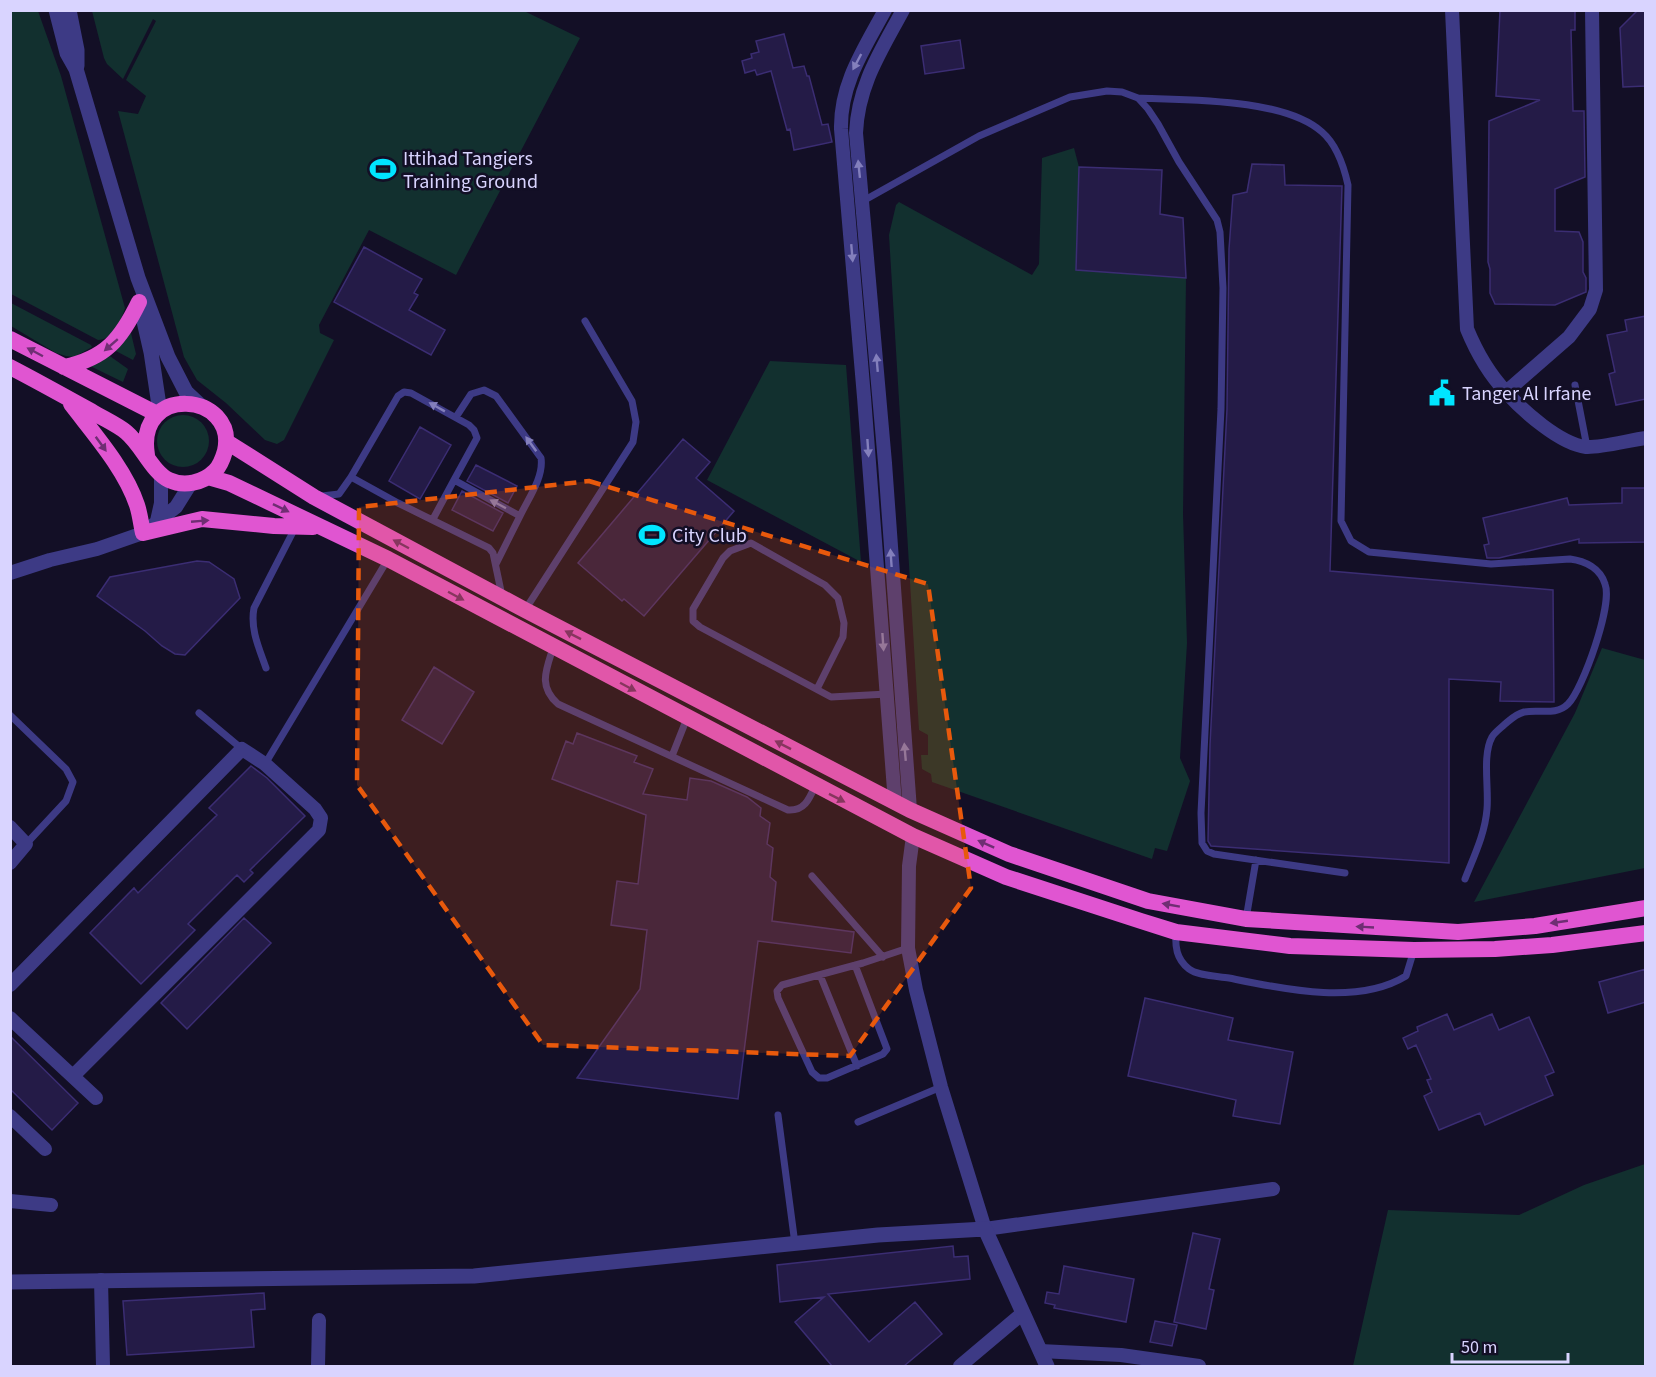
<svg xmlns="http://www.w3.org/2000/svg" width="1656" height="1377" font-family="'Source Sans 3',sans-serif">
  <rect width="100%" height="100%" fill="#130f26"/>
  <path fill="#12302f" d="M10,11H38L61,76L125,308C121,321 112,340 98,340L11,294Z
    M92,11H524L580,38L456,275L369,230L319,325L320,333L334,340L284,440L277,444L265,440L226,403L197,380L184,357L118,111L138,114L146,96L126,80L156,21L153,19L123,79L107,64L104,58Z
    M1074,148L1079,167L1077,270L1186,278L1183,514L1187,643L1180,758L1190,781L1167,851L1155,848L1152,859L932,782L931,774L922,769L921,755H928V735L919,730L889,235L896,205L899,202L1032,275L1039,264L1042,158Z
    M11,303L91,345L92,347L74,357L66,356L56,353L11,326Z
    M130,329L136,354L133,360L114,350Z
    M107,354L128,369L123,382L88,365Z
    M770,361L846,365L861,562L707,480Z
    M157 441a26 26 0 1 1 52 0a26 26 0 1 1-52 0Z
    M1602,648L1645,660V868L1474,902L1575,713Z
    M1645,1164V1366H1353L1388,1210L1519,1215L1584,1185Z"/>
  <path fill="#241b47" stroke="#3b2d73" stroke-width="1.5" d="M1500,10H1575V30H1571L1573,111H1584L1585,177L1555,189V231L1579,232L1583,242V272L1586,278V292L1555,305L1495,304L1490,293V269L1488,262L1489,121L1540,100L1496,96Z
    M1638,10H1646V86L1623,87L1620,28Z
    M784,34L793,68L804,66L807,76H809L822,125L828,124L832,142L794,150L790,129L787,130L771,71L757,75L755,70L745,73L742,61L752,58L751,54L759,52L756,41Z
    M960,40L964,68L925,74L921,46Z
    M1252,164L1284,165L1285,185L1342,186L1330,571L1553,590L1554,702L1500,701L1501,682L1449,679V863L1211,846L1208,841L1210,745L1227,409L1229,249L1233,195L1247,192Z
    M1079,167L1162,170L1160,214L1183,218L1186,278L1076,270Z
    M364,247L422,279L414,293L418,295L409,310L445,330L431,355L334,302Z
    M1646,316V399L1616,405L1609,374L1615,372L1607,335L1627,331L1625,320Z
    M420,427L451,445L420,499L389,481Z
    M683,439L710,462L696,478L734,511L644,616L624,599L622,601L578,563Z
    M476,465L517,486L508,503L467,481Z
    M1622,488H1646V542L1579,543V539L1499,558H1487L1484,545L1489,544L1483,518L1567,498L1569,505L1622,503Z
    M462,491L503,513L493,531L452,510Z
    M197,561L209,562L234,579L240,598L185,655L175,654L162,646L145,631L97,596L110,577Z
    M434,667L474,692L442,744L402,720Z
    M577,733L637,756L634,762L653,769L643,794L687,800L690,778L711,781L747,797L761,808L760,816L770,823L767,844L773,848L770,877L776,882L772,921L854,932L851,953L758,941L738,1099L577,1078L640,989L647,930L611,925L617,881L638,884L646,815L552,779L566,741L573,744Z
    M251,766L267,778L305,816L250,870L253,873L244,882L237,875L188,924L195,930L141,984L90,933L134,888L138,893L217,815L209,808Z
    M244,918L271,943L187,1029L161,1003Z
    M1646,969V1002L1608,1013L1599,982Z
    M1145,998L1233,1018L1228,1040L1293,1052L1280,1124L1233,1116L1236,1100L1128,1076Z
    M1447,1014L1454,1030L1492,1014L1499,1030L1529,1017L1554,1072L1545,1076L1553,1095L1485,1125L1480,1113L1439,1130L1424,1096L1432,1092L1427,1080L1431,1079L1416,1045L1408,1049L1403,1038L1418,1031L1417,1027Z
    M10,1036L78,1103L52,1130L10,1089Z
    M1193,1233L1220,1239L1209,1289L1214,1290L1206,1329L1174,1322Z
    M953,1246L954,1257L968,1256L970,1279L828,1294L869,1342L915,1302L942,1334L904,1366H832L795,1322L824,1297L780,1302L777,1265Z
    M1064,1266L1134,1279L1126,1322L1054,1308L1055,1305L1045,1303L1047,1292L1059,1294Z
    M264,1293L265,1309L251,1310L254,1347L127,1355L123,1301Z
    M1155,1321L1177,1325L1172,1346L1150,1342Z"/>
  <g fill="none" stroke-linecap="round" stroke-linejoin="round">
    <path stroke="#3d3a85" stroke-width="7" d="M1138,98C1187,100 1284,98 1322,132C1336,144 1344,167 1348,185L1341,521L1351,541L1369,552L1491,564L1570,559C1585,561 1600,568 1605,584C1613,604 1583,689 1568,704C1556,716 1539,709 1524,712C1516,714 1511,719 1505,724C1501,728 1495,732 1492,737C1482,755 1489,788 1487,809C1485,834 1474,856 1465,879
      M863,201L979,136L1070,97L1107,91L1122,92L1138,98L1148,109L1158,124L1179,162L1217,220L1220,232L1223,288L1221,409L1201,813L1202,843L1207,851L1214,854L1345,873
      M1575,385L1587,447
      M456,417L471,394L484,390L496,396L541,458C544,477 528,499 520,516
      M351,477L398,396L404,392L411,393L469,425L474,430L477,438L454,480
      M322,496L339,494L351,477L398,503L489,548L493,553L502,596
      M433,519L454,480L520,516L496,564
      M525,610L633,442L636,422L632,401L585,321
      M553,648C546,670 538,686 558,704L788,810C804,811 809,800 815,786
      M266,668C259,648 250,629 254,608L295,528
      M817,689L843,637L844,623L838,598L825,585L751,543L730,551L723,558L693,609V621L700,627L831,697L887,694
      M199,713L242,749
      M10,715L66,769L73,782L66,801L26,844
      M672,756L687,718
      M265,764L388,559
      M812,876L883,957
      M1246,919L1256,860
      M1176,932C1175,946 1176,959 1189,969C1198,976 1218,976 1229,978C1283,989 1357,1006 1406,976L1414,950
      M855,965L887,1049L883,1054L827,1078H819L812,1072L778,998L777,991L782,985L863,963L908,948
      M820,975L857,1066
      M778,1115L795,1244
      M858,1122L941,1087"/>
    <path stroke="#3d3a85" stroke-width="14" d="M885,10C864,49 840,84 841,129L864,397L895,803
      M903,10C881,51 858,85 856,133L885,463L910,810
      M1452,10L1467,329C1476,351 1490,375 1506,392C1523,411 1560,444 1586,447C1600,448 1630,440 1646,438
      M1506,392L1569,337L1590,309L1596,290L1592,10
      M157,521L161,503V475
      M10,573L50,560L97,549L143,533L176,507L191,483
      M10,827L26,844L10,863
      M913,836L909,866L908,948L916,990L941,1087L985,1229L1273,1189
      M10,985L242,749L265,764L315,809L321,818L319,830L73,1076
      M10,1018L96,1098
      M10,1116L45,1149
      M10,1201L51,1205
      M101,1280L103,1366
      M1040,1351L1121,1355L1199,1366
      M318,1366L319,1320
      M960,1366L1023,1313"/>
    <path stroke="#3d3a85" stroke-width="15" d="M56,10L67,53L76,69L138,278L168,357L186,392L201,406
      M69,10L77,50V66
      M141,308L151,352L160,412
      M10,1282L474,1276L878,1235L985,1229L1047,1366"/>
    <path stroke="#e055d1" stroke-width="16" d="M10,339L157,414
      M10,367C37,381 64,396 91,411C102,418 116,424 126,432C142,445 152,472 169,480C184,487 203,483 215,471C220,466 223,458 225,451C238,392 135,383 147,455
      M64,367C106,358 121,339 139,302
      M71,404C94,434 125,469 137,505C140,514 141,524 143,533L202,519L274,526L313,527
      M227,442L314,497L525,610L910,810L1009,854L1148,901L1246,919L1458,932L1535,926L1646,908
      M208,477L229,483L388,559L913,836L1006,877L1141,921L1176,932L1290,946L1414,950L1495,949L1552,945L1646,933"/>
  </g>
  <defs><path id="oneway-solid" d="M-6-.8H1V-3.2L6.5 0L1 3.2V.8H-6Z" transform="scale(1.5)"/></defs>
  <g fill="#837fbc">
    <use href="#oneway-solid" transform="translate(857 62) rotate(118)"/>
    <use href="#oneway-solid" transform="translate(859 169) rotate(-96)"/>
    <use href="#oneway-solid" transform="translate(852 253) rotate(85)"/>
    <use href="#oneway-solid" transform="translate(877 363) rotate(-95)"/>
    <use href="#oneway-solid" transform="translate(437 407) rotate(-151)"/>
    <use href="#oneway-solid" transform="translate(531 444) rotate(-126)"/>
    <use href="#oneway-solid" transform="translate(868 448) rotate(86)"/>
    <use href="#oneway-solid" transform="translate(498 504) rotate(-152)"/>
    <use href="#oneway-solid" transform="translate(891 558) rotate(-94)"/>
    <use href="#oneway-solid" transform="translate(883 642) rotate(86)"/>
    <use href="#oneway-solid" transform="translate(905 752) rotate(-95)"/>
  </g>
  <g fill="#6f2e73">
    <use href="#oneway-solid" transform="translate(111 345) rotate(139)"/>
    <use href="#oneway-solid" transform="translate(35 352) rotate(-152)"/>
    <use href="#oneway-solid" transform="translate(101 444) rotate(54)"/>
    <use href="#oneway-solid" transform="translate(281 508) rotate(26)"/>
    <use href="#oneway-solid" transform="translate(200 521) rotate(-5)"/>
    <use href="#oneway-solid" transform="translate(401 544) rotate(-152)"/>
    <use href="#oneway-solid" transform="translate(456 596) rotate(28)"/>
    <use href="#oneway-solid" transform="translate(573 635) rotate(-153)"/>
    <use href="#oneway-solid" transform="translate(628 687) rotate(28)"/>
    <use href="#oneway-solid" transform="translate(783 745) rotate(-153)"/>
    <use href="#oneway-solid" transform="translate(837 798) rotate(27)"/>
    <use href="#oneway-solid" transform="translate(986 844) rotate(-156)"/>
    <use href="#oneway-solid" transform="translate(1171 905) rotate(-170)"/>
    <use href="#oneway-solid" transform="translate(1559 922) rotate(172)"/>
    <use href="#oneway-solid" transform="translate(1365 927) rotate(-177)"/>
  </g>
  <path fill="#e8590c" fill-opacity="0.2" stroke="#e8590c" stroke-width="4.5" stroke-dasharray="12 8" stroke-linejoin="round" d="M589,481L928,584L971,888L850,1056L543,1045L357,785L359,507Z"/>
  <defs>
    <g id="stadium-bare" transform="scale(2.07)"><path d="M0-5a6.5 5 0 1 0 0 10a6.5 5 0 1 0 0-10ZM-3.5-1.8h7v3.6h-7Z" fill="#00e5ff" stroke="#130f26" stroke-width="2.5" paint-order="stroke"/></g>
    <g id="civic-bare" transform="scale(2.07)"><path d="M-.6-6.5H3V-4.5H.6V-3L4-1V1h2V6H-6V1h2V-1L-.6-3ZM-1.2 2.5V6h2.4V2.5Z" fill="#00e5ff" stroke="#130f26" stroke-width="2.5" paint-order="stroke"/></g>
  </defs>
  <g fill-rule="evenodd">
    <use href="#stadium-bare" x="383" y="169"/>
    <use href="#civic-bare" x="1442" y="393"/>
    <use href="#stadium-bare" x="652" y="535"/>
  </g>
  <g text-anchor="middle" stroke-width="5" stroke-linejoin="round" paint-order="stroke">
    <g font-size="20" fill="#d9d4ff" stroke="#130f26" text-anchor="start">
      <text x="403" y="165">Ittihad Tangiers<tspan x="403" dy="23">Training Ground</tspan></text>
      <text x="1462" y="400">Tanger Al Irfane</text>
      <text x="672" y="542">City Club</text>
    </g>
  </g>
  <rect width="1656" height="1377" fill="none" stroke="#d9d4ff" stroke-width="24"/>
  <path d="M1452 1353v9h116v-9" fill="none" stroke="#d9d4ff" stroke-width="3"/>
  <text x="1461" y="1353" font-size="18" fill="#d9d4ff" stroke="#130f26" stroke-width="4.5" paint-order="stroke">50 m</text>
</svg>
